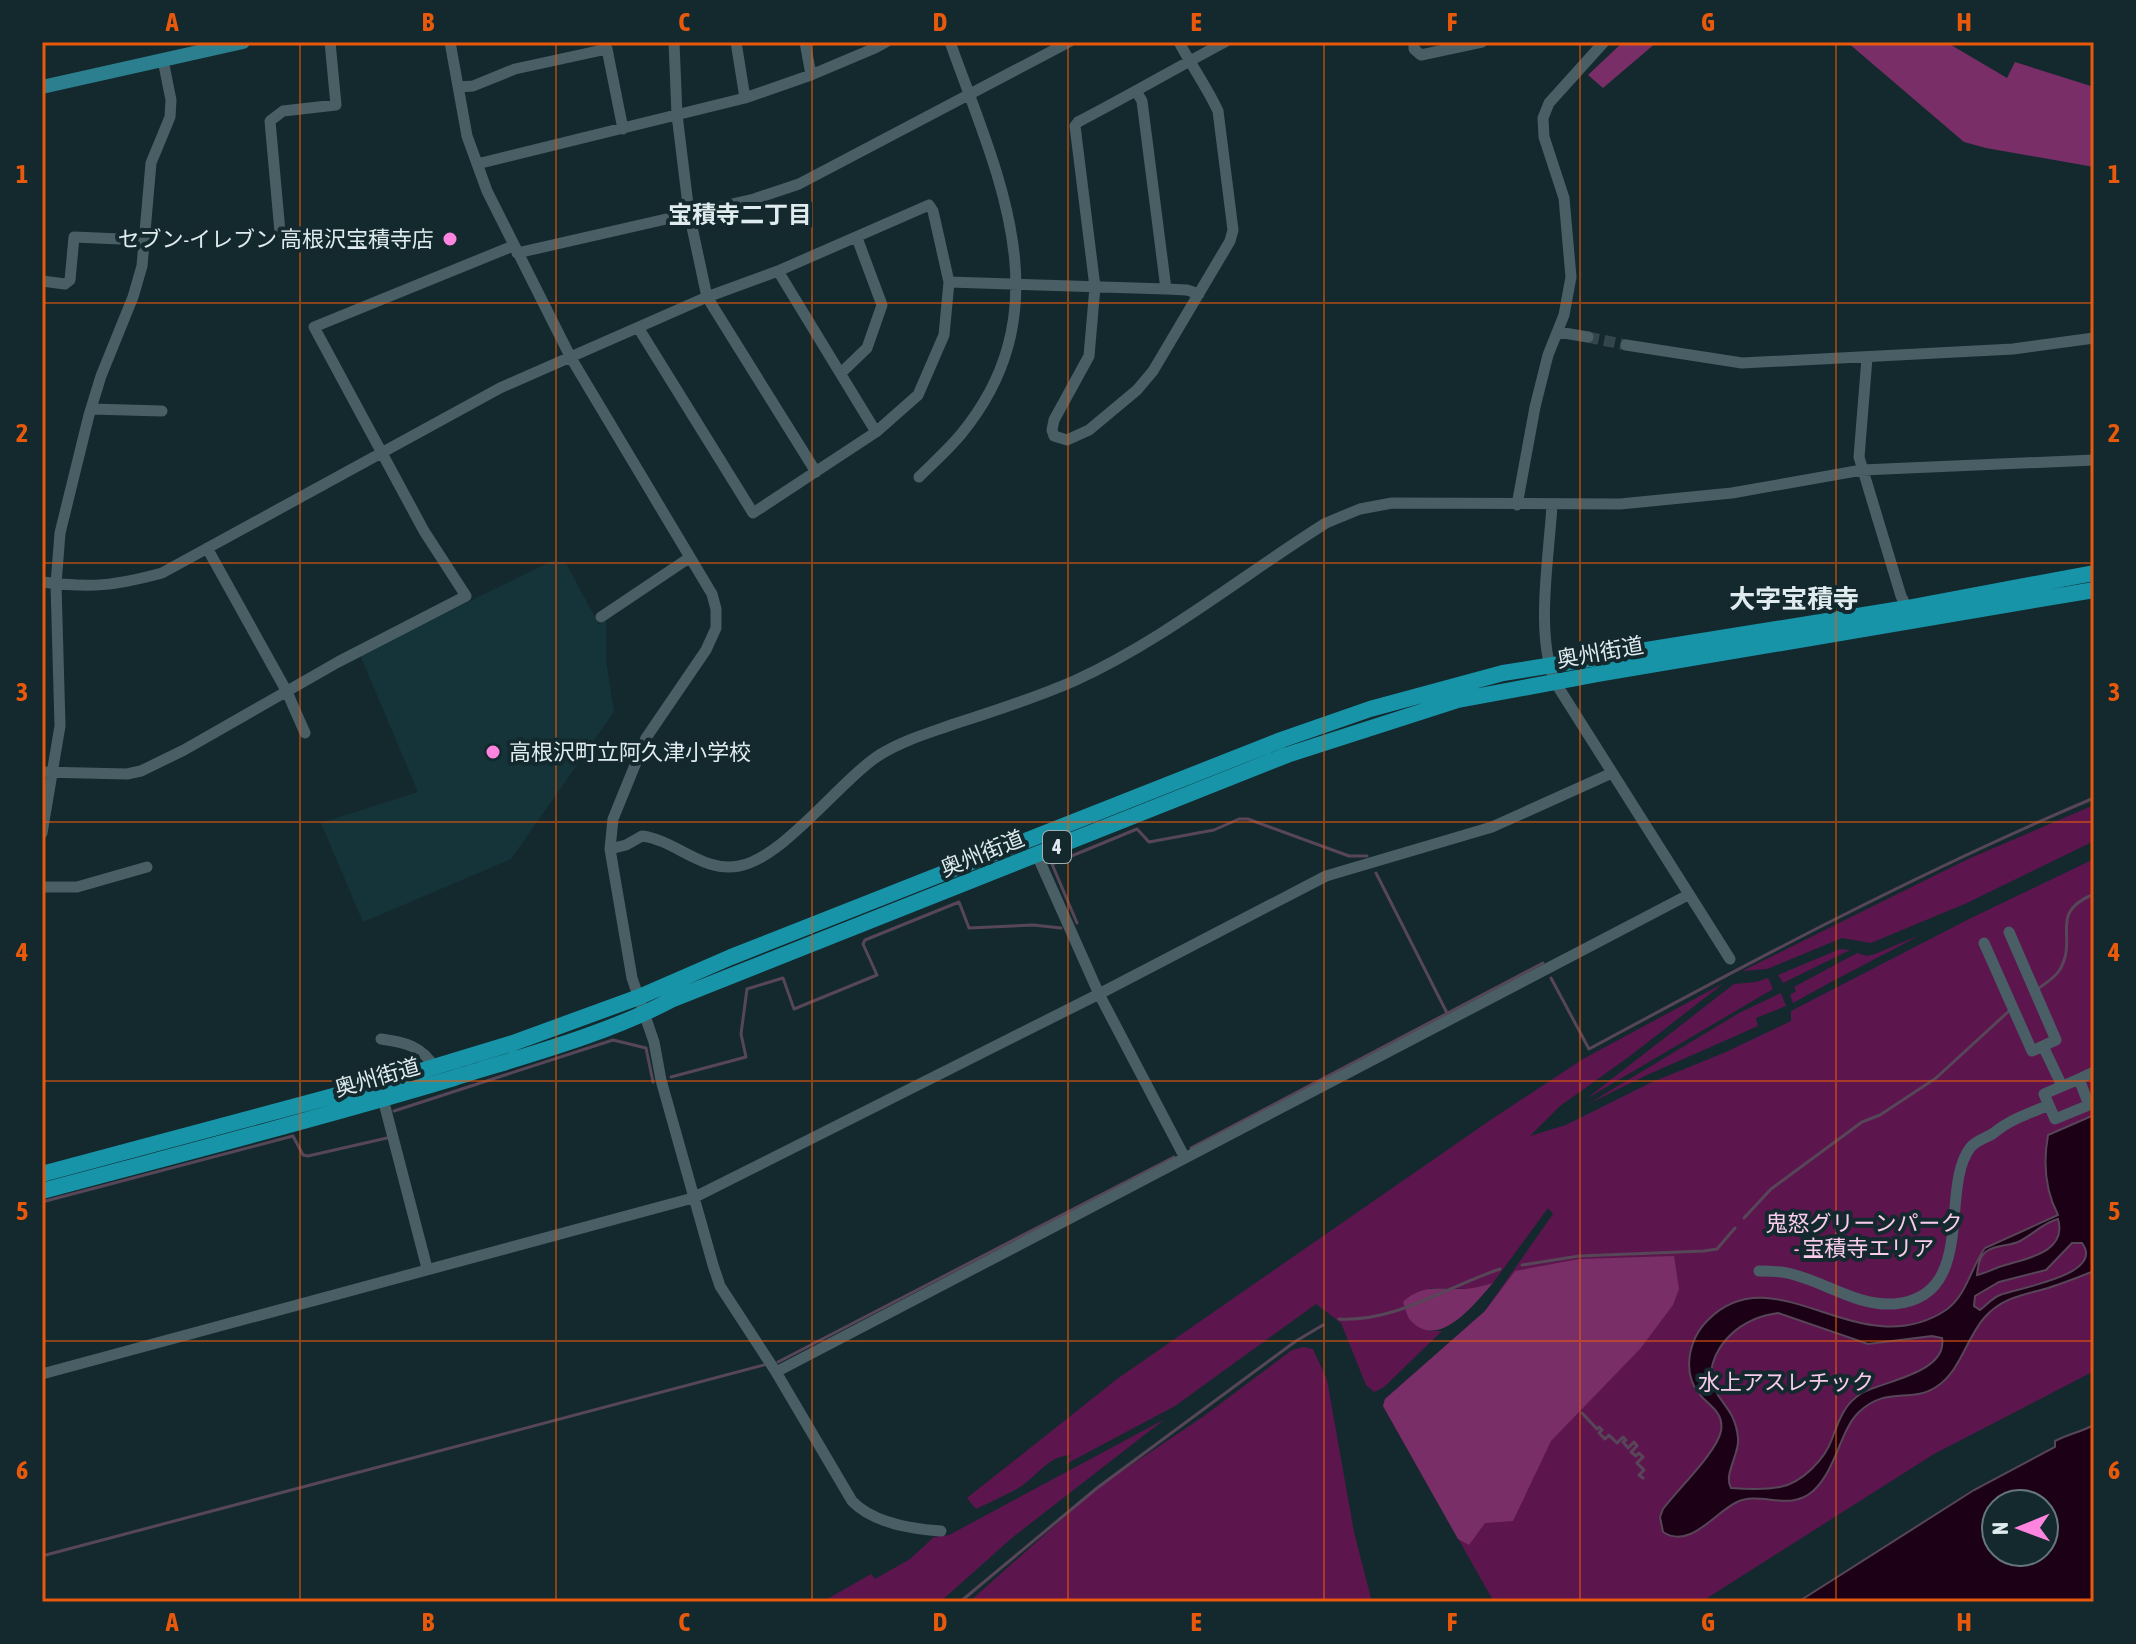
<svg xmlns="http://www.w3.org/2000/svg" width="2136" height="1644" font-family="'Asap Condensed','Noto Sans JP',sans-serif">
  <rect width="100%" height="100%" fill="#14292e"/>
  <path fill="#15343a" d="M552,561L566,563L599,625L606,620V660L614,712L511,859L363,922L321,823L418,792L360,655Z"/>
  <path fill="#5d154e" d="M2094,805V841L1967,903L1871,943L1842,938L1767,969L1742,971L1968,859Z
    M2094,859V1371L1934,1454L1701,1602H1494L1383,1406L1385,1399L1485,1311L1553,1214L1548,1208L1493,1283L1470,1289L1430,1288V1331H1442L1384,1387L1374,1392L1366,1385L1341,1323L1316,1304L1175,1406L1066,1464L1071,1455C1047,1456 1036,1478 1017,1489C1004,1496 990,1502 976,1509L967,1498L1117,1379L1489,1121L1583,1059L1724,983L1630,1056L1560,1106L1530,1136L1566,1125L1650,1083L1726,1052L1791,1021V1011L1969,919Z
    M1920,935C1878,958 1835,979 1793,1003L1790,995L1796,991L1794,987L1857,953L1867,956L1875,954Z
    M1840,949L1850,950L1783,983L1778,975Z
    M1768,978L1773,989L1586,1099L1734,984L1756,982Z
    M1781,993L1786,1006L1756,1018L1758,1026L1647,1075L1588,1104L1739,1013Z
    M1304,1347L1313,1349L1327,1380L1354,1532L1372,1602H969L1097,1488L1204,1416L1292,1350Z
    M1165,1419L1013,1537L940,1602H822L871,1574L875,1579L910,1559L934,1537L949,1535Z"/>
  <path fill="#7a2e68" d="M1623,42H1657L1603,88L1588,75Z
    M1847,42H1946L2007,78L2015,62L2094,87V167L1986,148L1964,142Z
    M1674,1256L1679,1289L1673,1305L1640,1349L1551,1441L1513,1521L1485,1523L1469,1545L1458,1539L1383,1406L1385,1399L1485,1311L1515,1271L1579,1259Z
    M1493,1283C1475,1303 1439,1352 1410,1320C1407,1316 1405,1307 1403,1302C1423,1283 1441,1290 1466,1289C1475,1288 1484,1285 1493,1283Z"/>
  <path fill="#1c0016" stroke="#564657" stroke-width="2" fill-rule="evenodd" d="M2094,1115V1271C2079,1277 2064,1283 2048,1288C2024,1295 2002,1297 1984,1318C1966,1339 1960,1372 1936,1387C1911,1404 1886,1385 1858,1413C1840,1431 1836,1470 1813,1491C1790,1512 1761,1491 1737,1502C1715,1512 1690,1550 1663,1532L1660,1517L1663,1509C1677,1490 1717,1452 1721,1431C1724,1413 1711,1407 1701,1396C1681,1374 1688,1339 1709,1319C1776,1253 1860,1367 1946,1310C1967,1295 1971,1267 1985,1248L2058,1215C2045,1190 2043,1163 2048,1135ZM2058,1219C2068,1253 2024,1259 2002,1266C1993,1269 1986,1273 1977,1275C1978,1266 1979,1256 1987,1251C1995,1245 2009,1246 2018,1242C2033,1235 2042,1223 2058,1219ZM2072,1243H2082C2106,1275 2017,1288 2000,1295C1992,1298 1987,1305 1980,1310L1974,1306L1975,1296L1999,1282L2046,1270ZM1778,1313L1868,1344L1932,1336L1942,1338C1948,1373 1883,1381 1862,1393C1844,1404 1839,1420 1832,1439C1825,1459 1802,1483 1780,1487C1765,1490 1745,1489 1731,1488C1723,1474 1740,1454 1738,1438C1735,1408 1719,1404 1710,1380C1712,1343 1741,1318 1778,1313Z
    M2094,1425V1602H1798L1974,1490L2055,1447V1441C2068,1434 2081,1432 2094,1425ZM2044,1504V1552H1996V1504Z"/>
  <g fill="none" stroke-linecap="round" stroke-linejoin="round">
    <path stroke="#564657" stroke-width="3" d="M1376,873L1447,1013
      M1077,923L1052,864L1137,829L1149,842L1214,830L1239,819H1248L1349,856H1367
      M1551,978L1589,1049C1754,960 1921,871 2094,798
      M2039,988C2046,983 2054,978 2059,971C2080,937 2046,914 2094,894
      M671,1077L746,1057L741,1034L747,989L783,978L794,1009L877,975L863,944L865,940L959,902L969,928L1033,925L1061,928
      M394,1111L613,1040L646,1048L653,1082
      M1191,1148L1543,963
      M42,1202L293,1136L303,1155L308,1156L387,1138
      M1744,1218L1771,1189L1862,1122L1880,1115L1936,1078L2009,1011
      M1522,1265L1579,1256L1704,1251L1717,1249L1735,1228
      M1339,1319C1397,1322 1448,1286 1500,1269
      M778,1362L1174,1157
      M1582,1413L1597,1429L1599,1427L1602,1430L1599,1433L1605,1439L1609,1435L1617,1443L1623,1437L1626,1440L1623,1442L1628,1448L1634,1442L1637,1446L1631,1452L1636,1456L1639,1453L1643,1457L1637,1463L1644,1470L1639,1475L1643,1478
      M42,1556L764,1365
      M960,1602L1097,1488L1296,1341L1323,1325"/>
    <path stroke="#32464b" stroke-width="11" stroke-dasharray="11 5.5" stroke-linecap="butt" d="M1588,337L1626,345"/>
    <path stroke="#495f65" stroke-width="11" d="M450,42L467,136L487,191L571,358L712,594L716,609V628L706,650L646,738L613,819L610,849L632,978L654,1042L661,1080L713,1265L720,1286L776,1372L852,1501C872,1522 911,1529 941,1531
      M674,42L677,115L689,213L707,297L816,472
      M736,42L745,98
      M805,42L811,75
      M1179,42C1191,65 1207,87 1218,111L1233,230L1230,241L1153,371L1137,390L1089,430L1067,440L1054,436L1052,430L1054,420L1089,356L1095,287L1075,126L1078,122C1128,96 1176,68 1225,42
      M1414,42V49L1421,55L1482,42
      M875,48L886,42
      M458,87L473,86L515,69L607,49L623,129
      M1136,91L1142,101L1166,289
      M477,164L745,98L811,75L875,48L873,42
      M280,232L270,121L283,111L336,105L330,42
      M517,253L754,199L799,184L1069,42
      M778,271L876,432
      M42,281L65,284L70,280L74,237L143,240
      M949,282L1166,289L1187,290L1199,294
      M1558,332L1588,337
      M1626,345L1742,363L2013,349L2094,338
      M1867,358L1859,457L1901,596L1907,608
      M841,373L867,348L882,305L857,238
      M91,409L162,411
      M919,477C933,463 949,449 962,433C1065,307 997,174 950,42
      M1517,505L1535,407L1548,355L1564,315L1571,277L1564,198L1544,137L1543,118L1549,103L1604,42
      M1552,505C1549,558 1535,634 1555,682L1730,959
      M207,548L287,692L305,733
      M42,582C92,588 114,586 162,573L500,388L707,297L778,271L929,205L933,211L949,282L944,335L918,395L876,432L753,513L639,329
      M601,617L689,558
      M42,772L127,774L141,771L184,750L338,662L466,596L424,531L314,327L513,246
      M42,833L60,726L56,584L60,533L89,415L101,376L133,297L142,266L151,163L170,117L171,100L163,60
      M610,849L626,845L642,836C676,840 702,873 739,866C784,858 841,779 881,754C904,740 929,733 954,724C995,711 1035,698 1074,681C1164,640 1243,575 1326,523L1360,509L1392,503L1620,504L1732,493L1862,470L2094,460
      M1037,855L1099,994L1185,1158
      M42,887H77L147,867
      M1984,943L2032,1051L2056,1040L2009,932
      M381,1039C404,1042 422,1046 434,1067
      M2043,1046L2062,1086
      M2079,1079L2089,1105L2055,1119L2044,1094Z
      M2079,1079L2094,1072
      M383,1099L427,1268
      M1759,1271C1771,1271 1784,1271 1795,1275C1828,1284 1858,1306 1894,1304C1978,1297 1939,1189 1970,1148C1977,1139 1988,1138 1995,1132C2011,1119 2030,1113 2049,1105
      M776,1372L1688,895
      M42,1374L693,1198L1099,994L1326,876L1492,827L1612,773"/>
    <path stroke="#2c7f8e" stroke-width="14" d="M42,87L243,42"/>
    <path stroke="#1894a9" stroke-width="16" d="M42,1174L378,1084L513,1043L639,997L731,957L1281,740L1370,709L1503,673L1907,608L2094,573
      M42,1191C180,1154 318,1119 454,1078C527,1055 605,1035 673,999L1287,755L1458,700L1598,674L2094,590"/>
  </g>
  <path fill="none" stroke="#e8590c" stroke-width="2" stroke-opacity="0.55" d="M300,42V1602M556,42V1602M812,42V1602M1068,42V1602M1324,42V1602M1580,42V1602M1836,42V1602M42,303H2094M42,563H2094M42,822H2094M42,1081H2094M42,1341H2094"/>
  <g fill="#fe85df" stroke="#14292e" stroke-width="3">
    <circle cx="450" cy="239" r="8"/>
    <circle cx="493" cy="752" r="8"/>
  </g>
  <g text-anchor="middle" stroke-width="8" stroke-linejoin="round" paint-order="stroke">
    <rect fill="#14292e" stroke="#a2b1b4" stroke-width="2" x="1043" y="831" width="28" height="32" rx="6"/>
    <g font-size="20" font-weight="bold" fill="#dfebee">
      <text x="1057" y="854">4</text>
    </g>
    <g font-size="22" fill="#dfebee" stroke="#14292e" text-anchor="end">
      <text x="434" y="247">セブン-イレブン 高根沢宝積寺店</text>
      <text x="509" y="760" text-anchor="start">高根沢町立阿久津小学校</text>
    </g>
    <g font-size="22" fill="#dfebee" stroke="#14292e">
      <text transform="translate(1600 652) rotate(-10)" y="8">奥州街道</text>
      <text transform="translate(982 853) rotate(-22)" y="8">奥州街道</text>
      <text transform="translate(377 1077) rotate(-16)" y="8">奥州街道</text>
    </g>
    <g font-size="22" fill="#f8ccea" stroke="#14292e">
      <text x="1864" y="1231">鬼怒グリーンパーク<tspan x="1864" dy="25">- 宝積寺エリア</tspan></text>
      <text x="1786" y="1390">水上アスレチック</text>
    </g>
    <g font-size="24" font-weight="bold" fill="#dfebee" stroke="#14292e">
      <text x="740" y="223">宝積寺二丁目</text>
    </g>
    <g font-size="26" font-weight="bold" fill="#dfebee" stroke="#14292e">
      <text x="1794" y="608">大字宝積寺</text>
    </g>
  </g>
  <rect width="2136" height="1644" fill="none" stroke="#14292e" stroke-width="88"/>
  <g transform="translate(2020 1528) rotate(269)"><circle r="38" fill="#14292e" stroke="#65777b" stroke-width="2"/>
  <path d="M0-6L14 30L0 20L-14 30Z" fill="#fe85df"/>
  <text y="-12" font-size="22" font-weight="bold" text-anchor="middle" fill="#dfebee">N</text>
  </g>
  <rect x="44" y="44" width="2048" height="1556" fill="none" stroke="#e8590c" stroke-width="3"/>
  <g font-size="26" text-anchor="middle" font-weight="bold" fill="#e8590c">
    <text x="172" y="31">A</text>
    <text x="428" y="31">B</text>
    <text x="684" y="31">C</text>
    <text x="940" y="31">D</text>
    <text x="1196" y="31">E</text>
    <text x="1452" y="31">F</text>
    <text x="1708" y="31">G</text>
    <text x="1964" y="31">H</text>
    <text x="22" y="183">1</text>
    <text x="2114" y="183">1</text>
    <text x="22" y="442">2</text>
    <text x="2114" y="442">2</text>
    <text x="22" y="701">3</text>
    <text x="2114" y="701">3</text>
    <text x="22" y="961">4</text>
    <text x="2114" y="961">4</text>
    <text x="22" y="1220">5</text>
    <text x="2114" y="1220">5</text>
    <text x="22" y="1479">6</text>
    <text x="2114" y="1479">6</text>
    <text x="172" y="1631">A</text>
    <text x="428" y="1631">B</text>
    <text x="684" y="1631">C</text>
    <text x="940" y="1631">D</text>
    <text x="1196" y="1631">E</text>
    <text x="1452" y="1631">F</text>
    <text x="1708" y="1631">G</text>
    <text x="1964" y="1631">H</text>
  </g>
</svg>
